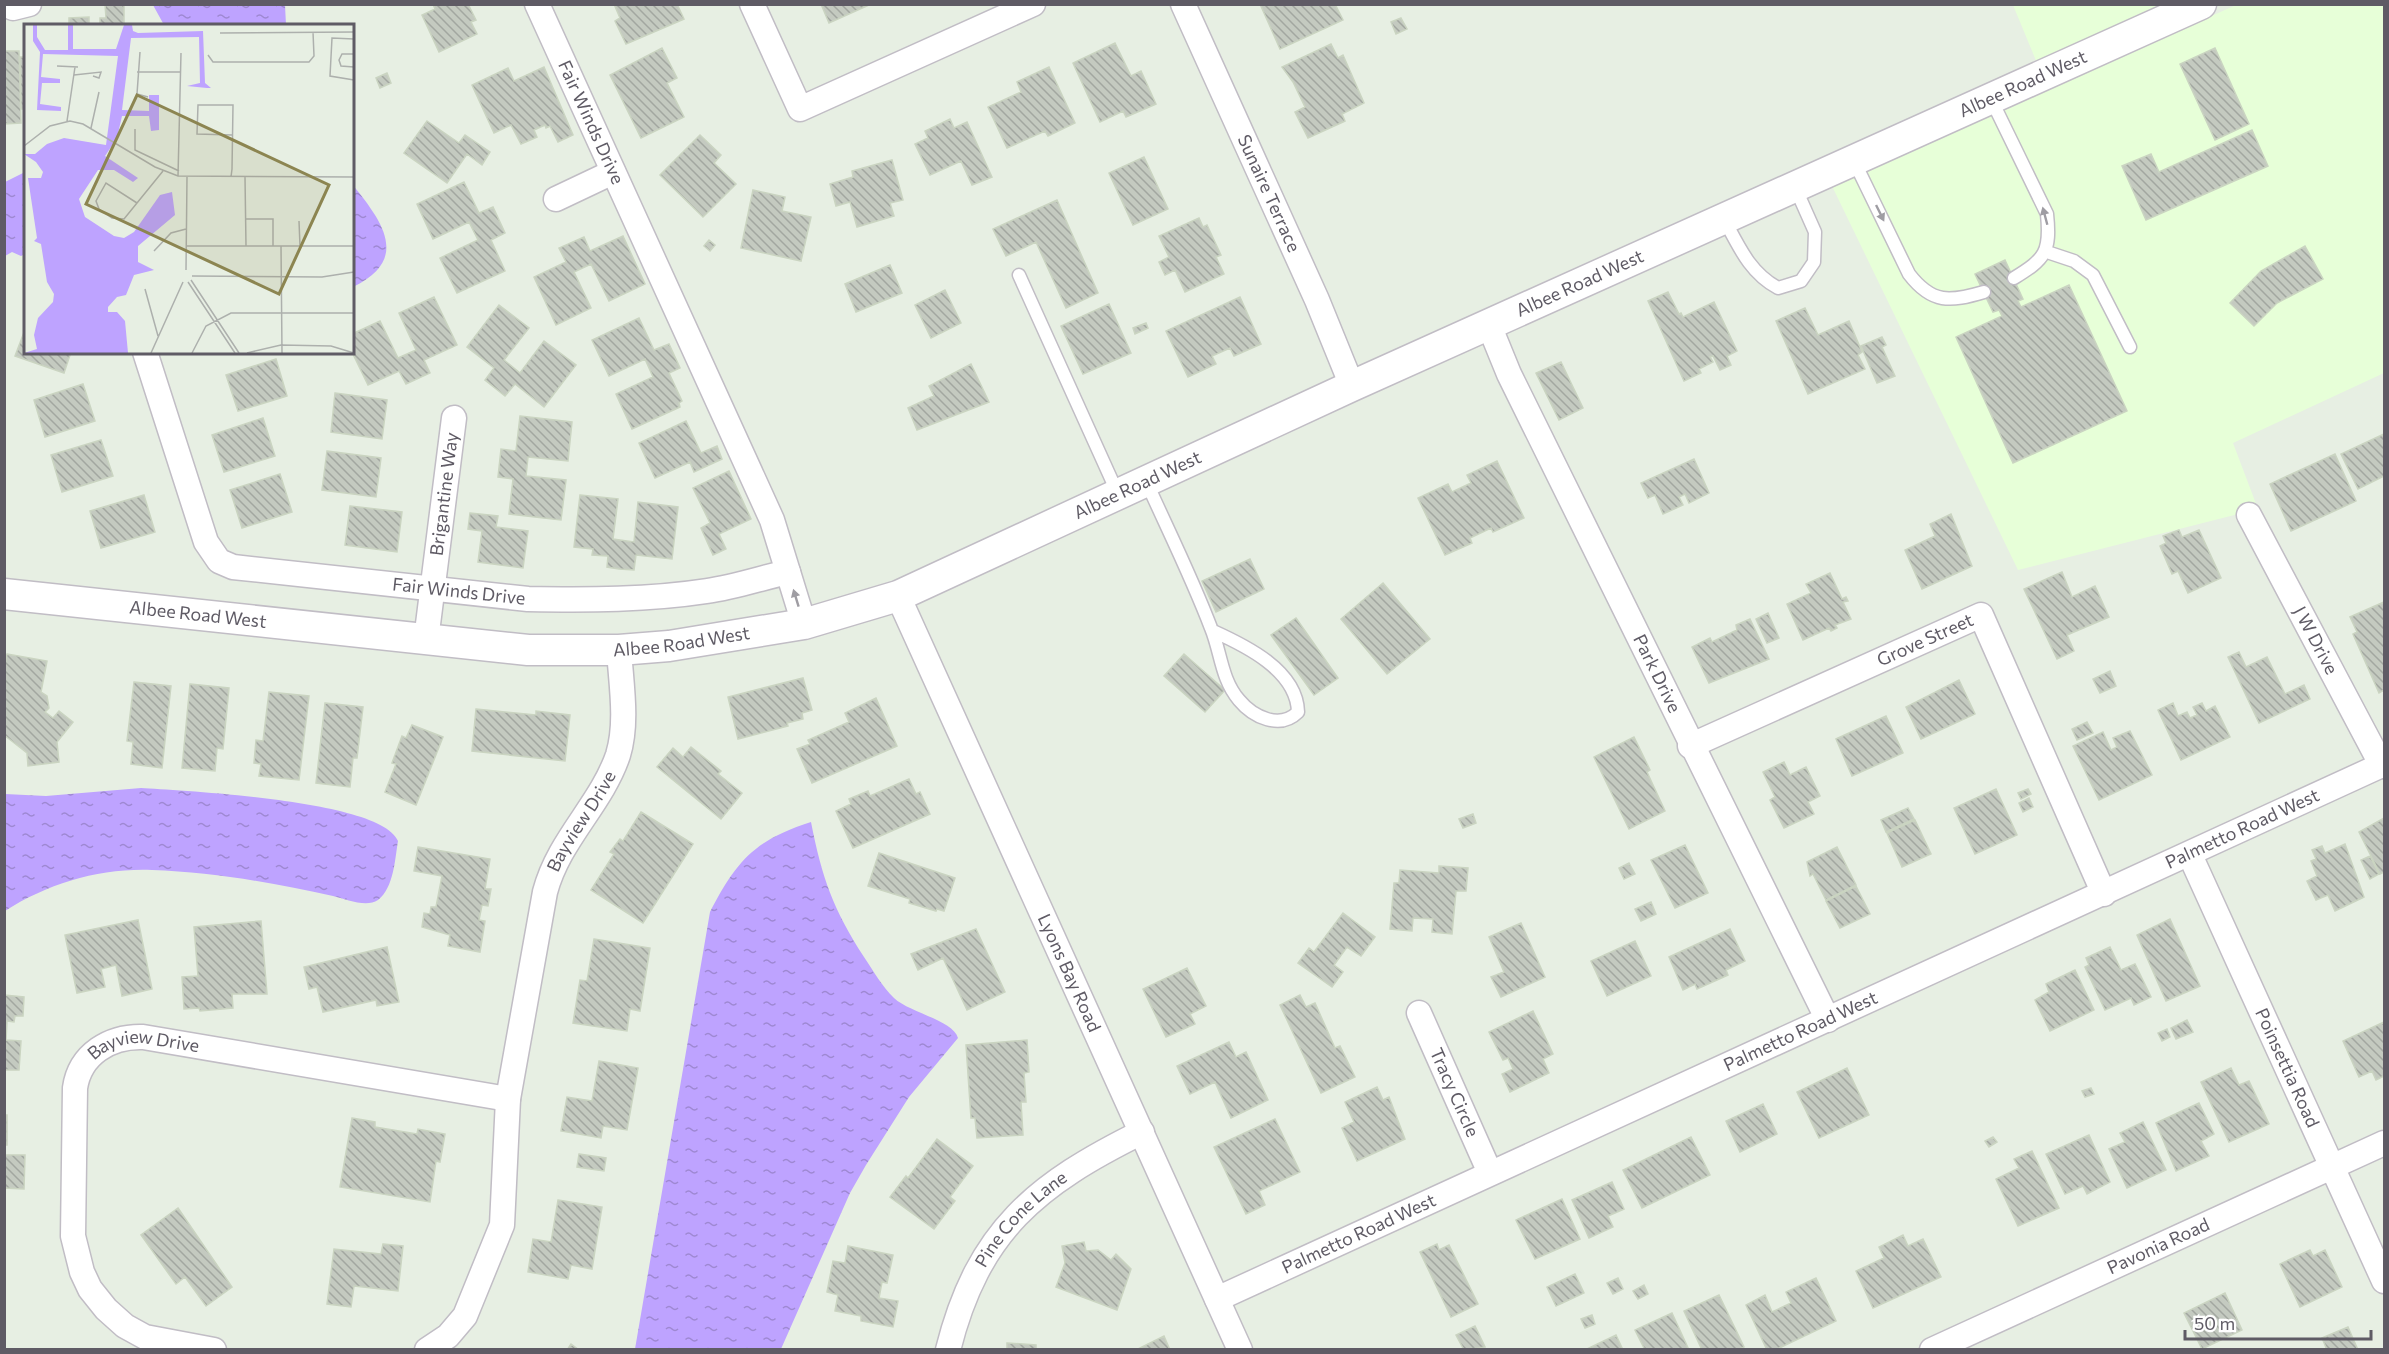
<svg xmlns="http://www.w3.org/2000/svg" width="2389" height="1354" font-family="Commissioner,sans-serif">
  <defs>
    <pattern id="water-ripples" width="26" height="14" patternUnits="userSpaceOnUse" patternTransform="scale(1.5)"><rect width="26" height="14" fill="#bea3ff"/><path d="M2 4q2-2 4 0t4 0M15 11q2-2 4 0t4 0" fill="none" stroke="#9e88d2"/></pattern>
    <pattern id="building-back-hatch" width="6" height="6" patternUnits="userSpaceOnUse" patternTransform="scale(1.5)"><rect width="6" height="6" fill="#c4cac0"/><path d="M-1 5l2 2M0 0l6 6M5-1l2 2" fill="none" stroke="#a2a7a0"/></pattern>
  </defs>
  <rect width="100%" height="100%" fill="#e7efe3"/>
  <path fill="#e7ffd8" d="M2013,5H2166L2037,63Z
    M2236,5H2384V373L2233,443L2258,509L2018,570L1832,186Z"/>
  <path fill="url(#water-ripples)" d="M153,5H285L286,25H164Z
    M25,172V254L21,256L12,252L5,256V182Z
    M352,184C382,221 411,259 353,287Z
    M141,788C186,791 382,800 398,841C395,858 394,888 378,900C366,908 346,899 333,896C274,883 213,872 152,870C100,868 49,883 5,911V794L46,796Z
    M811,822C822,878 833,909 864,957C874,972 882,986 894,998C910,1013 953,1020 958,1038L909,1097L866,1165L850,1193L781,1349H635L710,912C737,860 755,840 811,822Z"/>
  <path fill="url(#building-back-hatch)" stroke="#cad4c1" stroke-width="1.5" d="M105,4H124V26H89L100,25V18H106Z
    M433,4H468L476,20L471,22L477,34L439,52L422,15L435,9Z
    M677,4L684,19L626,44L615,21L620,18L614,4Z
    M821,4H869V5L829,23Z
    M1260,4H1335L1343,20L1280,49Z
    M89,17V26H69V18Z
    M1401,18L1407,29L1396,34L1391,22Z
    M1115,43L1131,76L1141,71L1156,104L1126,117L1123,111L1100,122L1073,63Z
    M1331,44L1338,58L1343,55L1364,103L1342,114L1345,121L1308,138L1295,112L1305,107L1293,82L1282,67Z
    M662,48L677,78L667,83L684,117L641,138L610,75Z
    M2215,48L2249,124L2215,140L2180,64Z
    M4,51H19L21,123L4,124Z
    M20,57H26V109H21Z
    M544,67L573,135L558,142L550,126L546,128L545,125L534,130L537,137L521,144L511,125L494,133L472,85L508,68L514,81Z
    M1049,67L1075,123L1048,136L1045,131L1007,148L988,107L1021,92L1017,82Z
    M387,73L391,83L380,88L376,78Z
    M950,119L954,128L967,122L992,177L972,185L961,161L930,175L915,144L928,138L925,131Z
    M427,121L459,143L465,135L490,152L482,165L467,154L447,183L404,153Z
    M2252,130L2268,166L2146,220L2122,166L2151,154L2159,172Z
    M700,135L721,155L714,163L736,184L703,217L660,175Z
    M1144,157L1168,209L1133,225L1109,173Z
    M892,160L903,200L890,203L894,216L857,227L850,202L836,206L830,184L853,177L852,171Z
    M464,182L479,213L493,207L505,233L491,240L505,271L457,293L440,258L478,240L469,222L433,239L417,204Z
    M753,190L785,197L782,211L811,217L801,261L741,248Z
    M1057,200L1098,293L1066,308L1036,242L1006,256L993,229Z
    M1199,218L1203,227L1207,225L1221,255L1216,257L1224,274L1185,292L1175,270L1165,275L1159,262L1169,257L1159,236Z
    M623,236L645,284L609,301L591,264L574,272L591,308L556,325L534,277L566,262L559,248L584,237L590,251Z
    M709,240L715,245L710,251L704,246Z
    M2305,246L2323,279L2277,303L2254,326L2230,303L2261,271Z
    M2005,260L2023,299L2018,301L2021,307L2069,285L2127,411L2013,463L1956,337L2002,316L1999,310L1993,312L1975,274Z
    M890,265L902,293L856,312L845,284Z
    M945,290L961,323L931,338L915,305Z
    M1668,292L1679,314L1681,313L1683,317L1714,302L1737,351L1727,356L1731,365L1720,370L1713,356L1710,357L1713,362L1699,369L1701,373L1684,381L1648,301Z
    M434,297L457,345L424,360L430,373L406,384L399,371L368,385L352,352V334L380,321L398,358L416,350L399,313Z
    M1240,297L1261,344L1234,356L1230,348L1212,356L1216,364L1188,377L1166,331Z
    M1109,304L1131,353L1083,374L1061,326Z
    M499,305L529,328L504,360L520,373L544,341L576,365L544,407L515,384L505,396L485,380L494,368L467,347Z
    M1805,308L1818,335L1849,321L1862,352L1858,355L1865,369L1808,394L1776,321Z
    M639,318L654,350L669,344L680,368L669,373L682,401L679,403L680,407L632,429L616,394L653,377L645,359L609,376L592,340Z
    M1146,323L1148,328L1135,334L1133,328Z
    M26,327V352H71L64,373L15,356Z
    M1882,337L1886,345L1882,347L1895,376L1877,383L1861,346Z
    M276,359L287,396L238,411L226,375Z
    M1561,362L1583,408L1559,420L1536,373Z
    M971,364L989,402L917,430L908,408L934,396L929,386Z
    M83,384L95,421L45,437L34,400Z
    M335,393L387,400L382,439L331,432Z
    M520,416L572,422L568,461L528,457L526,476L566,480L561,520L509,514L513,479L498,477L501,449L516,451Z
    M263,418L275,456L224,472L212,435Z
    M686,421L701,453L717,446L722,459L694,472L690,462L655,478L639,443Z
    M2384,434V476L2358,489L2341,454Z
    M101,440L113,476L62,492L51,455Z
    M327,451L381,458L376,497L322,490Z
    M2335,454L2356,501L2291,531L2270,484Z
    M1694,459L1709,493L1689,503L1685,494L1679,497L1683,505L1663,514L1655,495L1648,498L1641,483Z
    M1497,461L1524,518L1493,532L1491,528L1470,538L1472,543L1445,555L1418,498L1448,484L1452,492L1471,483L1467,475Z
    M729,471L751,519L719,534L726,549L713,555L701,528L710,523L693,488Z
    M280,474L292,512L242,528L230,490Z
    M144,495L155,532L101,548L90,511Z
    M580,495L618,499L613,539L634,542L638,502L678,507L672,559L636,555L634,570L619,569L607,567L608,556L592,555L593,549L574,547Z
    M350,506L402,512L397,552L345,545Z
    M470,513L498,516L496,527L528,531L523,568L478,562L482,531L468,529Z
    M1951,514L1972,566L1922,589L1905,550L1935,536L1930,524Z
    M2179,530L2182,537L2199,530L2221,578L2188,593L2178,571L2172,574L2160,546L2166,543L2163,536Z
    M1250,559L1264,589L1216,612L1202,581Z
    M2062,572L2072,597L2095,586L2109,617L2067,635L2074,651L2057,659L2024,589Z
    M1830,573L1842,599L1846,597L1848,601L1843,602L1851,619L1835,625L1837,628L1831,631L1829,628L1803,640L1787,604L1811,593L1806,584Z
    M1383,583L1430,639L1387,674L1341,619Z
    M2384,602V690L2379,693L2353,634L2357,632L2350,617Z
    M1768,613L1779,638L1767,643L1756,619Z
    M1296,618L1338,678L1314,695L1271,635Z
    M1750,619L1769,659L1709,683L1692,647L1710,638L1712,642L1737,630L1736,625Z
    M2239,652L2246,667L2267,657L2285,694L2304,685L2310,699L2259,723L2228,657Z
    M7,654L47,661L41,692L47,696L49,708L45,712L53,718L59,711L73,722L57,742L59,762L28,766L27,753L4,735V669Z
    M1184,654L1225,690L1205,712L1164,676Z
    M2110,671L2116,686L2100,693L2093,679Z
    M803,678L812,710L802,713L803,719L787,723L788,726L738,739L728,697Z
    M1959,680L1975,714L1921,739L1906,707Z
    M134,682L171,686L162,768L131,764L133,742L127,741Z
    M190,684L229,688L223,749L217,748L215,771L182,768Z
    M269,692L309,696L299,780L259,776L261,764L254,763L256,740L263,741Z
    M876,698L897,746L812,783L797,749L810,744L808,740L849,722L845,713Z
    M325,703L363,707L357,758H353L350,787L316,783Z
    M2173,703L2178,716L2187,712L2190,718L2197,715L2193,707L2202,703L2206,711L2215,706L2230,737L2181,760L2158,710Z
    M476,709L536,715V711L570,715L565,761L472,751Z
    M1886,716L1903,753L1852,776L1836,739Z
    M2087,722L2093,733L2077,740L2072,729Z
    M412,725L443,737L416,805L385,792L396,764L392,763L402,736L406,738Z
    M2130,731L2152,775L2099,800L2073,746L2103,732L2111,750L2117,747L2113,738Z
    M1634,737L1650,770L1647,772L1665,811L1629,829L1594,757Z
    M691,747L721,771L718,774L742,793L721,819L657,767L673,748L683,757Z
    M1784,762L1790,775L1806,767L1820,796L1808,802L1814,814L1784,828L1770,800L1775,797L1763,772Z
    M909,779L916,794L920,792L930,814L853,848L836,811L851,804L849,799L868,791L870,796Z
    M1996,789L2017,835L1975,854L1954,808Z
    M2028,789L2031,794L2021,799L2018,793Z
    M2029,798L2033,807L2023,812L2019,803Z
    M1908,808L1914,819L1886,832L1881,820Z
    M641,812L693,844L643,923L591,890L614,854L610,852L620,839L623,841Z
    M1473,814L1476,823L1463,828L1459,819Z
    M2384,818V872L2380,874L2359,832Z
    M1915,820L1931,854L1902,867L1887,833Z
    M2345,844L2364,897L2335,911L2328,895L2316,900L2307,881L2317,876L2311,861L2316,859L2312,850L2322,846L2325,853Z
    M1685,845L1708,893L1675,908L1651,860Z
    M418,847L490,859L485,889H491L488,906L482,905L479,920L485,921L480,952L448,946L450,935L422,927L424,913L430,914L431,907H436L442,876L414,871Z
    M1837,847L1856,885L1826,900L1813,874L1810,876L1807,862Z
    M879,853L955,878L944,911L937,909L936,911L909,903L910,899L868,886Z
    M2370,856L2379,874L2370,879L2361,860Z
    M1629,863L1635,874L1624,879L1619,868Z
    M1439,866L1468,868L1466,891H1456L1452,934L1432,932L1433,919L1413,918L1412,931L1390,929L1394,883H1399L1400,870L1439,873Z
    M1856,886L1870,914L1840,928L1826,901Z
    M1651,902L1656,914L1641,921L1635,909Z
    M1343,913L1375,937L1361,956L1347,947L1334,965L1343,972L1332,987L1298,963L1309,948L1314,952Z
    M2170,919L2200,986L2166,1001L2137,935Z
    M138,920L152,989L122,996L116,965L101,969L105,987L77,993L65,935Z
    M261,921L267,994H232L233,1008L200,1011L199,1008L184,1009L182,977L198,976L194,927Z
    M1521,923L1545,977L1501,997L1491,977L1504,972L1489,937Z
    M976,929L1005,992L967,1010L943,958L918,970L911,954Z
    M1730,929L1745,961L1726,970L1728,975L1697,989L1695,984L1683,990L1669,957Z
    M594,939L650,948L640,1011L630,1009L627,1031L573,1023L580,980L587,981Z
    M1635,941L1651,976L1607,996L1591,961Z
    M387,947L399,1002L377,1006L376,1000L323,1012L317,987L309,989L304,967Z
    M2110,947L2121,970L2135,964L2151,997L2134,1005L2131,998L2105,1010L2085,967L2089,965L2086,958Z
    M1187,968L1206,1006L1190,1014L1195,1024L1166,1037L1143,989Z
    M2075,970L2094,1010L2050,1031L2035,1000L2049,992L2046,984Z
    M4,995L24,997L23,1016H15L14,1022L7,1021L6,1040L21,1041L19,1070H4Z
    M1300,995L1306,1007L1315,1003L1335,1048L1340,1046L1355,1077L1321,1093L1280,1005Z
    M1533,1011L1553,1054L1543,1059L1549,1073L1510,1092L1502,1074L1513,1069L1508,1058L1503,1060L1489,1032Z
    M2187,1020L2193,1032L2176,1039L2171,1028Z
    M2384,1022V1076L2376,1080L2372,1071L2359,1077L2343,1041Z
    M2167,1029L2170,1037L2162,1041L2158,1033Z
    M1027,1040L1029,1072L1024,1073L1026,1102H1021L1023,1135L977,1138L975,1118H971L966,1045Z
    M1229,1042L1236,1057L1246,1052L1268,1100L1231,1118L1215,1082L1190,1094L1177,1066Z
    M599,1061L638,1068L627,1130L603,1126L601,1138L561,1131L567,1097L592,1101Z
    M1847,1068L1869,1115L1819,1138L1797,1092Z
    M2231,1068L2239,1085L2249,1081L2269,1124L2229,1142L2201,1082Z
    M1377,1087L1383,1100L1389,1097L1405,1139L1357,1161L1342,1128L1354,1122L1345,1102Z
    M2091,1088L2094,1094L2085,1097L2082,1091Z
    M2199,1103L2214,1134L2201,1141L2209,1156L2176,1171L2156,1123Z
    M1763,1104L1777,1134L1740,1152L1726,1121Z
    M4,1115H7V1145H4Z
    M352,1118L375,1122V1127L417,1134L418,1129L445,1134L440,1162L436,1161L430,1202L340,1187Z
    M1275,1119L1300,1172L1259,1191L1265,1205L1246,1214L1214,1147Z
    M2143,1122L2166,1170L2127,1188L2109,1149L2125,1142L2120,1133Z
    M2089,1135L2110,1182L2087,1194L2083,1186L2065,1194L2046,1154Z
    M1691,1137L1710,1175L1642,1208L1623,1170Z
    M1993,1137L1997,1142L1989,1147L1985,1141Z
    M937,1139L973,1166L950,1197L955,1201L934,1229L890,1197L906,1176L908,1178Z
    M2032,1151L2059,1208L2018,1226L1996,1179L2019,1168L2014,1159Z
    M579,1154L606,1158L604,1171L577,1167Z
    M4,1155H25L24,1189L4,1188Z
    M1612,1182L1624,1209L1608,1216L1613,1227L1589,1238L1572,1200Z
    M1562,1199L1580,1239L1535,1259L1516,1220Z
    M558,1200L602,1207L592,1269L571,1265L568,1279L528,1272L533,1239L551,1242Z
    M178,1208L232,1287L206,1306L185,1277L176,1284L141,1235Z
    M1903,1235L1908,1246L1923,1239L1941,1277L1873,1308L1856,1271L1884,1258L1879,1247Z
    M1084,1242L1086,1251L1098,1250L1111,1260L1116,1254L1131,1269L1117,1310L1056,1287L1065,1263L1062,1246Z
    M383,1244L403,1246L398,1291L354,1286L351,1307L327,1304L334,1249L381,1254Z
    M1437,1244L1439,1250L1449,1245L1478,1304L1451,1317L1420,1252Z
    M848,1246L893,1255L887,1283L882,1282L879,1298L898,1301L893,1327L861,1321V1316L835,1311L838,1295L827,1292L833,1261L845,1263Z
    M2310,1250L2313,1256L2325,1250L2342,1287L2300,1307L2280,1264Z
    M1575,1274L1584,1293L1556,1306L1547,1287Z
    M1618,1278L1623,1289L1613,1294L1607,1283Z
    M1816,1278L1836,1321L1775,1350H1767L1746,1305L1765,1295L1772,1312L1791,1303L1786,1292Z
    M1644,1285L1648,1294L1638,1299L1633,1291Z
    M2225,1293L2242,1330L2202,1349L2184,1313Z
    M1719,1295L1744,1347L1738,1350H1702L1684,1311Z
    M1672,1313L1689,1350H1645L1635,1330Z
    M1592,1315L1595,1324L1585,1328L1581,1319Z
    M1475,1326L1485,1347L1464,1350L1456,1335Z
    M2348,1327L2358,1350H2327L2322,1338Z
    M1616,1335L1623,1350H1585Z
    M1164,1336L1170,1350H1136Z
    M1007,1343L1036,1345V1350H1007Z
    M571,1344L579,1350H567Z"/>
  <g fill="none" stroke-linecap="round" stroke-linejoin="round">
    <g stroke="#c1bdc5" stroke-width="15">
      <path id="service" d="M1991,99L2047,214C2051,252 2045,259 2014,278
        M1854,161L1909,274C1932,304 1950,302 1984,292
        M1724,219C1739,247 1750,273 1778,288L1801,281L1814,262L1815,232L1795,187
        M2047,252L2074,261L2093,275L2130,347
        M1019,275L1118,494
        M1146,481C1168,530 1192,578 1211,628C1221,652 1221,679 1239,700C1253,717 1280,730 1298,712C1297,670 1244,645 1213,631"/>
    </g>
    <g stroke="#c1bdc5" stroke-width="27">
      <g id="minor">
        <path d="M5,4L13,8L29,4"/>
        <path id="s1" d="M537,4L772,520L804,624"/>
        <path d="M752,4L800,109L1033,4"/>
        <path id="s2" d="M1183,4L1317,300L1352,386"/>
        <path d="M556,199L613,172"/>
        <path id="s3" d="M1489,325L1509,374L1828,1020"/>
        <path id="s4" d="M145,352L206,542L219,561L233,567L528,599C588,600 648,600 707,591C735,587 761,578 788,572"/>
        <path id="s5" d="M2249,515L2382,766"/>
        <path id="s6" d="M898,596L1240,1350"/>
        <path id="s7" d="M426,640L454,418"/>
        <path id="s8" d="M1690,746L1981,615L2104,894"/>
        <path id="s9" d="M2190,855L2384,1281"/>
        <path id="s10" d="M1419,1013L1490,1173"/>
        <path id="s11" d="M1217,1299L2384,764"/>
        <path id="s12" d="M214,1350L145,1337L125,1326L106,1309L90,1289L82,1272L73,1236L75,1088C80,1054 110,1036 143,1037L508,1099"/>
        <path id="s13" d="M427,1350L448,1336L465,1316L502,1225L508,1099L545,892C559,839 601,805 618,755C628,723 621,683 619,650"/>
        <path id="s14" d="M948,1350C978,1230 1037,1184 1142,1132"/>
        <path id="s15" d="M1932,1350L2384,1143"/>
      </g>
    </g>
    <g stroke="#c1bdc5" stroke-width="33">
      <g id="tertiary">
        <path id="s16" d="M4,594L528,650H619L669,646L804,624L898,596L1352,386L2201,4"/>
      </g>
    </g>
    <use href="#service" stroke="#fff" stroke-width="12"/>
    <use href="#minor" stroke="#fff" stroke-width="24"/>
    <use href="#tertiary" stroke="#fff" stroke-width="30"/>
  </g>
  <defs><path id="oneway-solid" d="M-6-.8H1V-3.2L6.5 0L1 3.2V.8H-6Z" transform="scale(1.5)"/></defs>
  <g fill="#9f9da3">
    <use href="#oneway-solid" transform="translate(1880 213) rotate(64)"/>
    <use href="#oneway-solid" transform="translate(2045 216) rotate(-105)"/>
    <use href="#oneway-solid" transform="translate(796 598) rotate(-107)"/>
  </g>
  <g text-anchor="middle" stroke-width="4.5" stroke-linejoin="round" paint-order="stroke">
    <g font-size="18" fill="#5f5b65" stroke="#fff">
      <text dy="6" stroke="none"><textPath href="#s16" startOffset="2139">Albee Road West</textPath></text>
      <text dy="6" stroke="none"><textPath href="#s1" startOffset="130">Fair Winds Drive</textPath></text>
      <text dy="6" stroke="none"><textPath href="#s2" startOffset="208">Sunaire Terrace</textPath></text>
      <text dy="6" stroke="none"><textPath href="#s16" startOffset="1653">Albee Road West</textPath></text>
      <text dy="6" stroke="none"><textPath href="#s16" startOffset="1167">Albee Road West</textPath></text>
      <text dy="6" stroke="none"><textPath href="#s7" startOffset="147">Brigantine Way</textPath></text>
      <text dy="6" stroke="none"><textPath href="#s4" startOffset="465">Fair Winds Drive</textPath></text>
      <text dy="6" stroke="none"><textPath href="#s16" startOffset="195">Albee Road West</textPath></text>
      <text dy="6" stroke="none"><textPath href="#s8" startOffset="258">Grove Street</textPath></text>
      <text dy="6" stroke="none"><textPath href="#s5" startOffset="142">J W Drive</textPath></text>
      <text dy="6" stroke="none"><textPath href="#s16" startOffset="681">Albee Road West</textPath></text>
      <text dy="6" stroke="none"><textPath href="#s3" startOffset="387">Park Drive</textPath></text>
      <text dy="6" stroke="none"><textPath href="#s13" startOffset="566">Bayview Drive</textPath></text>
      <text dy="6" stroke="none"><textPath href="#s11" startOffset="1128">Palmetto Road West</textPath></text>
      <text dy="6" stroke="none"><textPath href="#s6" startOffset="414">Lyons Bay Road</textPath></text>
      <text dy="6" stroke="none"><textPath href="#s11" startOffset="642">Palmetto Road West</textPath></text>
      <text dy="6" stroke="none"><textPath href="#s12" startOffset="441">Bayview Drive</textPath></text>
      <text dy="6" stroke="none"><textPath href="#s9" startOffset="234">Poinsettia Road</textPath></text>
      <text dy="6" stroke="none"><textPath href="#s10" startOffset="87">Tracy Circle</textPath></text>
      <text dy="6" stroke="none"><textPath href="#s14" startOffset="153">Pine Cone Lane</textPath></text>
      <text dy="6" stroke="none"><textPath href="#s11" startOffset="156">Palmetto Road West</textPath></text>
      <text dy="6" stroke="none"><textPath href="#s15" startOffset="249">Pavonia Road</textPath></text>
    </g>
  </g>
  <g transform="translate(24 24)">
    <rect width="330" height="330" fill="#e7efe3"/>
    <path d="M9,1H13V13L21,26H44V1H49V25H92L100,1H108L109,7L114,9L179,7L181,59L187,64H183L163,62L176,59L175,13L107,14L98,86L125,87V71H135V106L127,107L125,92H98L93,114L81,132L114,154L109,158L90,146H74L55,175L61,193L90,212L100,214L110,208L136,171L148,168L151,191L114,222V238L130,246L110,251L102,271L93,273L84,283V288H93L101,297L104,329H0L13,325L10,311L14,294L29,278L30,270L23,258L17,220L10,217L13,214L4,154H17L19,148L12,138L0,130H11L23,120L40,114L82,121L94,32L19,30L17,53L36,55V59H18L16,80L37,83V87L13,86L16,28L9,17Z" fill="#bea3ff"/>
    <path fill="none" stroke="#adb0ad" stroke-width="1.5" d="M196,9L330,8M330,15L308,14L306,52L330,56M116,28L113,70L124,73M330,30H318L315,36L317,42L330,43M184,31L189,38H285L290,32L289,8M33,42L54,43M113,48H157M50,51L77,48L75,54L69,52M43,97L51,43M67,104L75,68M111,105V126L155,147M0,122L26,102L46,97L59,100L131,143L154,152L330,153M154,152L157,29M207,153L208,145L209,81H174L173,110L208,111M221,153L222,222M113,179L82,159L72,177L75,185L88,194L100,195L139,147M221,195H249V222M275,197L276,222M162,222H330M257,222L258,329M130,227L147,209L162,205M162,246L163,153M168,252L298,253L330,248M167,256L215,329M164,258L211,329M121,265L134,312M127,329L159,258M168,329L182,302L207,289H330M223,329L257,321L307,322L330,329"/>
    <path fill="#8c8551" fill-opacity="0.15" stroke="#8c8551" stroke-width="3" d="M113,71L305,161L255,270L62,180Z"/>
    <rect width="330" height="330" fill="none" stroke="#5f5b65" stroke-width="3"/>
  </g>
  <rect width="2389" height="1354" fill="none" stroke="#5f5b65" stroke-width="12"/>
  <path d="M2185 1330v9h186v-9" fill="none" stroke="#5f5b65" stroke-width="3"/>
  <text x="2194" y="1330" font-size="18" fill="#5f5b65" stroke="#ffffff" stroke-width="4.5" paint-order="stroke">50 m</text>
</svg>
